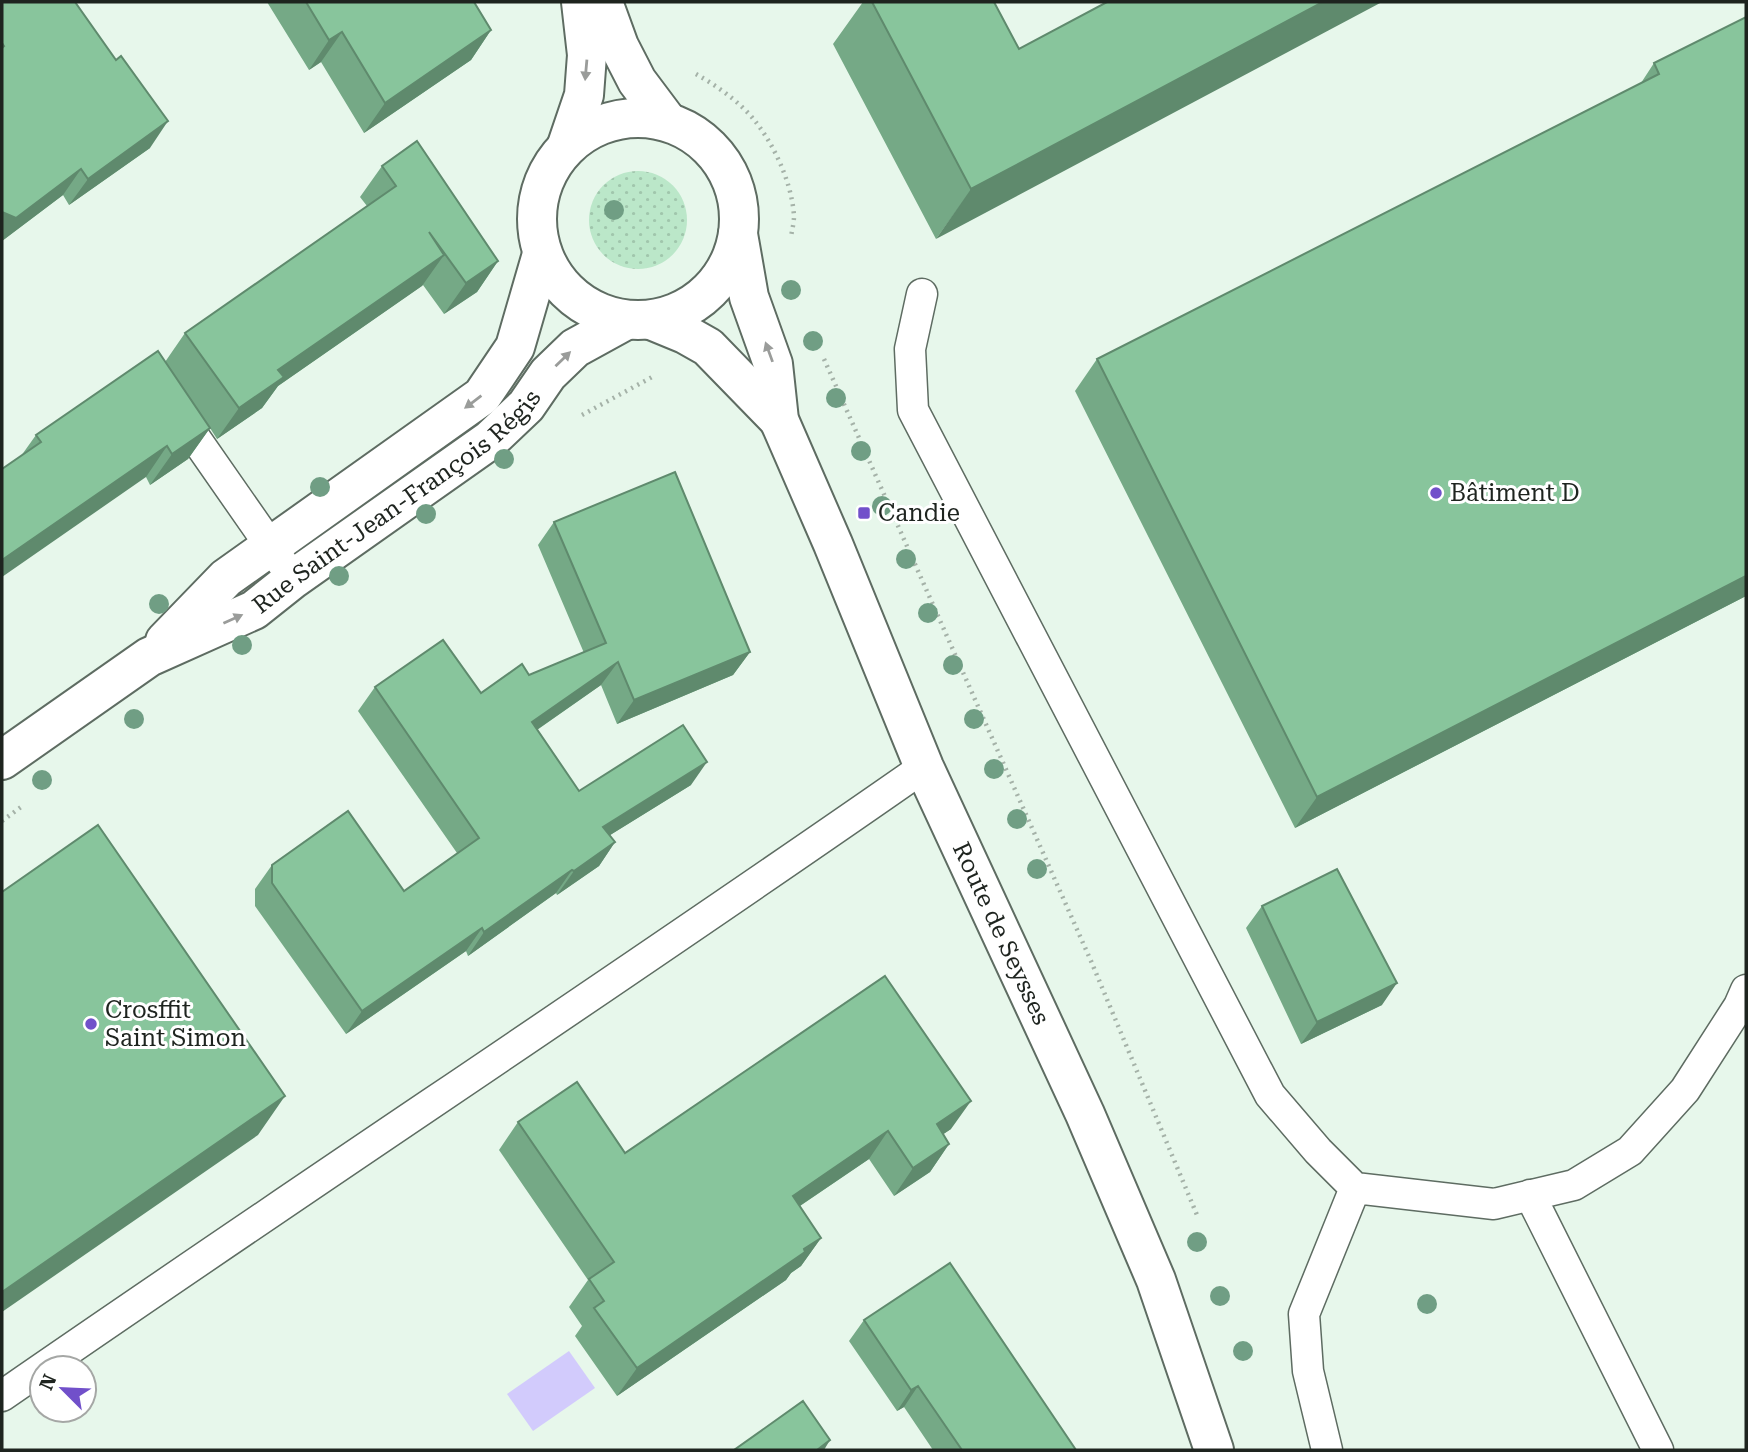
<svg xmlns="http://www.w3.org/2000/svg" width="1748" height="1452" font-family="'Roboto Serif',serif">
  <defs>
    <pattern id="grass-dots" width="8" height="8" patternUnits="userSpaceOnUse" patternTransform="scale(1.75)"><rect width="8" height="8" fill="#bbe7c9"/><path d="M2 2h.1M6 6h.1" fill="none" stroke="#a0c6ac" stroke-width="1.8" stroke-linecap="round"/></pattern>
  </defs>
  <rect width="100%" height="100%" fill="#e7f7eb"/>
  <path fill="url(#grass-dots)" d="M589 220a49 49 0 1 1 98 0a49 49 0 1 1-98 0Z"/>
  <path fill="#d2cbfc" d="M569,1351L595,1388L533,1431L507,1394Z"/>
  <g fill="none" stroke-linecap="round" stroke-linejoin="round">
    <g stroke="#5e6c62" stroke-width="33">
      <path id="service" d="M922,294L910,349L913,410L1270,1095L1318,1151L1355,1188
        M175,409L283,564
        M1530,1195L1658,1450
        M2,1396C308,1184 619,980 924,767
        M1327,1450L1308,1371L1304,1314L1355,1188L1494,1204L1574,1185L1630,1151L1685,1090L1739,1006L1746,990"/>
    </g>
    <g stroke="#5e6c62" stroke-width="42">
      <g id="minor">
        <path d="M165,641L226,578L482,396L515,347L542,254"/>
        <path id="s1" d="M2,760L149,657L254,610L293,579L490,440L526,406L548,374L575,348L626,320"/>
      </g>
    </g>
    <g stroke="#5e6c62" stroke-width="42">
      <g id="secondary">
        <path d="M603,2L619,46L637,81L667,121"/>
        <circle cx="638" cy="219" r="101"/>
        <path d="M567,145L584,95L587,55L581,2"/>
        <path id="s2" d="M738,234L749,297L773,364L779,420L833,544L924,767L1085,1114L1156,1280L1214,1450"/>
        <path d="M651,320L685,334L708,347L779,420"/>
      </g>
    </g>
    <path stroke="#a5b2a8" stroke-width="4.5" stroke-dasharray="2 5" stroke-linecap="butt" d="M696,74C717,86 740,102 755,121C775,146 792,184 794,216C794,223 792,230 791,237
      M824,359L1091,961L1197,1215
      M582,415L654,376
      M2,821L21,807"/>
    <use href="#service" stroke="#fff" stroke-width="30"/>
    <use href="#minor" stroke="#fff" stroke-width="38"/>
    <use href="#secondary" stroke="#fff" stroke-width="38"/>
  </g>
  <g fill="#709e84">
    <circle cx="614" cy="210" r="10"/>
    <circle cx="791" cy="290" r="10"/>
    <circle cx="813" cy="341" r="10"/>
    <circle cx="836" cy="398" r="10"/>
    <circle cx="861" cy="451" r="10"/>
    <circle cx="504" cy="459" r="10"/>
    <circle cx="320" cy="487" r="10"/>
    <circle cx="882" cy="506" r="10"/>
    <circle cx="426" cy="514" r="10"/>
    <circle cx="906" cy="559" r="10"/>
    <circle cx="339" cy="576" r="10"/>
    <circle cx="159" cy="604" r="10"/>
    <circle cx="928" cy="613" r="10"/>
    <circle cx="242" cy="645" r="10"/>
    <circle cx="953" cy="665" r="10"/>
    <circle cx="134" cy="719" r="10"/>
    <circle cx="974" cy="719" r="10"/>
    <circle cx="994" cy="769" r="10"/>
    <circle cx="42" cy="780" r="10"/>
    <circle cx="1017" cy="819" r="10"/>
    <circle cx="1037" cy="869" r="10"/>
    <circle cx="1197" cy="1242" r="10"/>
    <circle cx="1220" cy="1296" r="10"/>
    <circle cx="1427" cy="1304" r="10"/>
    <circle cx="1243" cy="1351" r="10"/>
  </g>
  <path fill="#75a986" d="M2,2L150,148L69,205L63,195L2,241Z
    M267,2H474L491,30L471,60L364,133L321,62L309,70Z
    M863,2H994L1019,49L1107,2L936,239L833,44Z
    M1746,17V596L1295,828L1075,391L1097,359L1641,83L1654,63Z
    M382,166L498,261L477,292L444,314L423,285L278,386L262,408L217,439L210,428L188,459L150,485L146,477L21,456L36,435L165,362L185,333L367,206L360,197Z
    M554,522L750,652L733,675L617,724L601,685L537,730L579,791L691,785L610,835L615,842L599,866L557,895L556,893L468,956L466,951L346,1034L255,906V889L272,865L404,891L457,853L358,711L375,687L481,693L529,675L584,653L538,545Z
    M1262,906L1382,1005L1301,1044L1246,928Z
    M885,976L951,1129L943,1134L949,1144L930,1172L894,1196L869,1159L800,1206L821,1238L801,1266L791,1273L786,1280L617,1396L575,1336L582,1326L569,1307L588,1280L499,1150L518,1122L625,1153Z
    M864,1320L1076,1450H933L904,1407L897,1411L849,1341Z"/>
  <path fill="#5f8a6d" d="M1323,2H1382L936,239L971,189Z
    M491,30L471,60L364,133L385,103Z
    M342,32L321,62L309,70L329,40Z
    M168,121L150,148L69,205L88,179Z
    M81,169L63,195L2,241V212Z
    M444,255L422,286L278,386L262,408L217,439L239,408L278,370Z
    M498,261L477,292L444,314L466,283Z
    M210,428L188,459L150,485L172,454Z
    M167,446L146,477L2,577V560Z
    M1746,576V596L1295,828L1317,797Z
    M750,652L733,675L617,724L634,700Z
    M618,662L601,685L515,745L532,722Z
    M707,762L691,785L586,850L603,827Z
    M615,842L599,866L557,895L574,871Z
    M572,870L556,893L468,956L484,932Z
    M482,928L466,951L346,1034L362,1011Z
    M1397,983L1382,1005L1301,1044L1317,1022Z
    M285,1096L258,1135L2,1312V1292Z
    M971,1101L951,1129L917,1152L937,1124Z
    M888,1131L869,1159L773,1224L793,1196Z
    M949,1144L930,1172L894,1196L913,1168Z
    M821,1238L801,1266L791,1273L786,1280L617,1396L637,1368Z
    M918,1386L904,1407L897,1411L911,1390Z
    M830,1440L824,1450H817Z"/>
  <path fill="#88c59c" stroke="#5f8a6d" stroke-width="2" d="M2,2H75L116,60L121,56L168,121L88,179L81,169L16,218L2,212V48L4,46L2,43Z
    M306,2H474L491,30L385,103L342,32L329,40Z
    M872,2H994L1019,49L1107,2H1323L971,189Z
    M1746,17V576L1317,797L1097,359L1659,74L1654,63Z
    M417,141L498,261L466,283L429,232L444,255L278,370L284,377L239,408L185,333L396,186L382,166Z
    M158,351L210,428L172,454L167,446L2,560V469L41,442L36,435Z
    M675,472L750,652L634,700L618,662L532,722L579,791L683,725L707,762L603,827L615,842L574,871L572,870L484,932L482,928L362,1011L272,883V865L348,811L404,891L479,838L375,687L443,640L481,693L522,664L529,675L606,643L554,522Z
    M98,825L285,1096L2,1292V892Z
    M1337,869L1397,983L1317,1022L1262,906Z
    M885,976L971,1101L937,1124L949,1144L913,1168L888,1131L793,1196L821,1238L804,1249L805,1252L637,1368L594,1308L604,1301L589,1279L614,1262L518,1122L577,1082L625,1153Z
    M950,1263L1076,1450H962L918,1386L911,1390L864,1320Z
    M803,1401L830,1440L817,1450H734Z"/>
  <defs><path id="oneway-solid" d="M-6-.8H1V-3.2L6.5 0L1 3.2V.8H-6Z" transform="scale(1.75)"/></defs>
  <g fill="#9a9c9a">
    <use href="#oneway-solid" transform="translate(586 70) rotate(95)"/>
    <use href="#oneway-solid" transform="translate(769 352) rotate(-110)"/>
    <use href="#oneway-solid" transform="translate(563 359) rotate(-44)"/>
    <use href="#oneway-solid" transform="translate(473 402) rotate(143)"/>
    <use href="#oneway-solid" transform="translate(233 619) rotate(-24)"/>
  </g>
  <g fill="#7150ca" stroke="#fff" stroke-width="2.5">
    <circle cx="1436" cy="493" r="7"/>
    <rect x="857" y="506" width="14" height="14" rx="3.5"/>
    <circle cx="91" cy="1024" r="7"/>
  </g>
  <g text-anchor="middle" stroke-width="6" stroke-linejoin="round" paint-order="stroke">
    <g font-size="24" fill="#1e241f" stroke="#fff" text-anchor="start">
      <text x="1450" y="501">Bâtiment D</text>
      <text x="878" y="521">Candie</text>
      <text x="105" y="1018">Crosffit<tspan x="105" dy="28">Saint Simon</tspan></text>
    </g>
    <g font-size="24" fill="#1e241f" stroke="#fff">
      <text dy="8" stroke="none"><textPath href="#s1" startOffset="474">Rue Saint-Jean-François Régis</textPath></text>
      <text dy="8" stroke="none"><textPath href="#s2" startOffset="751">Route de Seysses</textPath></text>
    </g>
  </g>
  <rect width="1748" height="1452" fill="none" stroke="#1e241f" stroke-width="7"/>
  <g transform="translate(63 1389) rotate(294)"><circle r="33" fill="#ffffff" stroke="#a5a7a5" stroke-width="2"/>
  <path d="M0-5L12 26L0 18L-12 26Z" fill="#7150ca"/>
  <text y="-10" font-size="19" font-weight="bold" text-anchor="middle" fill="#1e241f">N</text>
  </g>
</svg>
